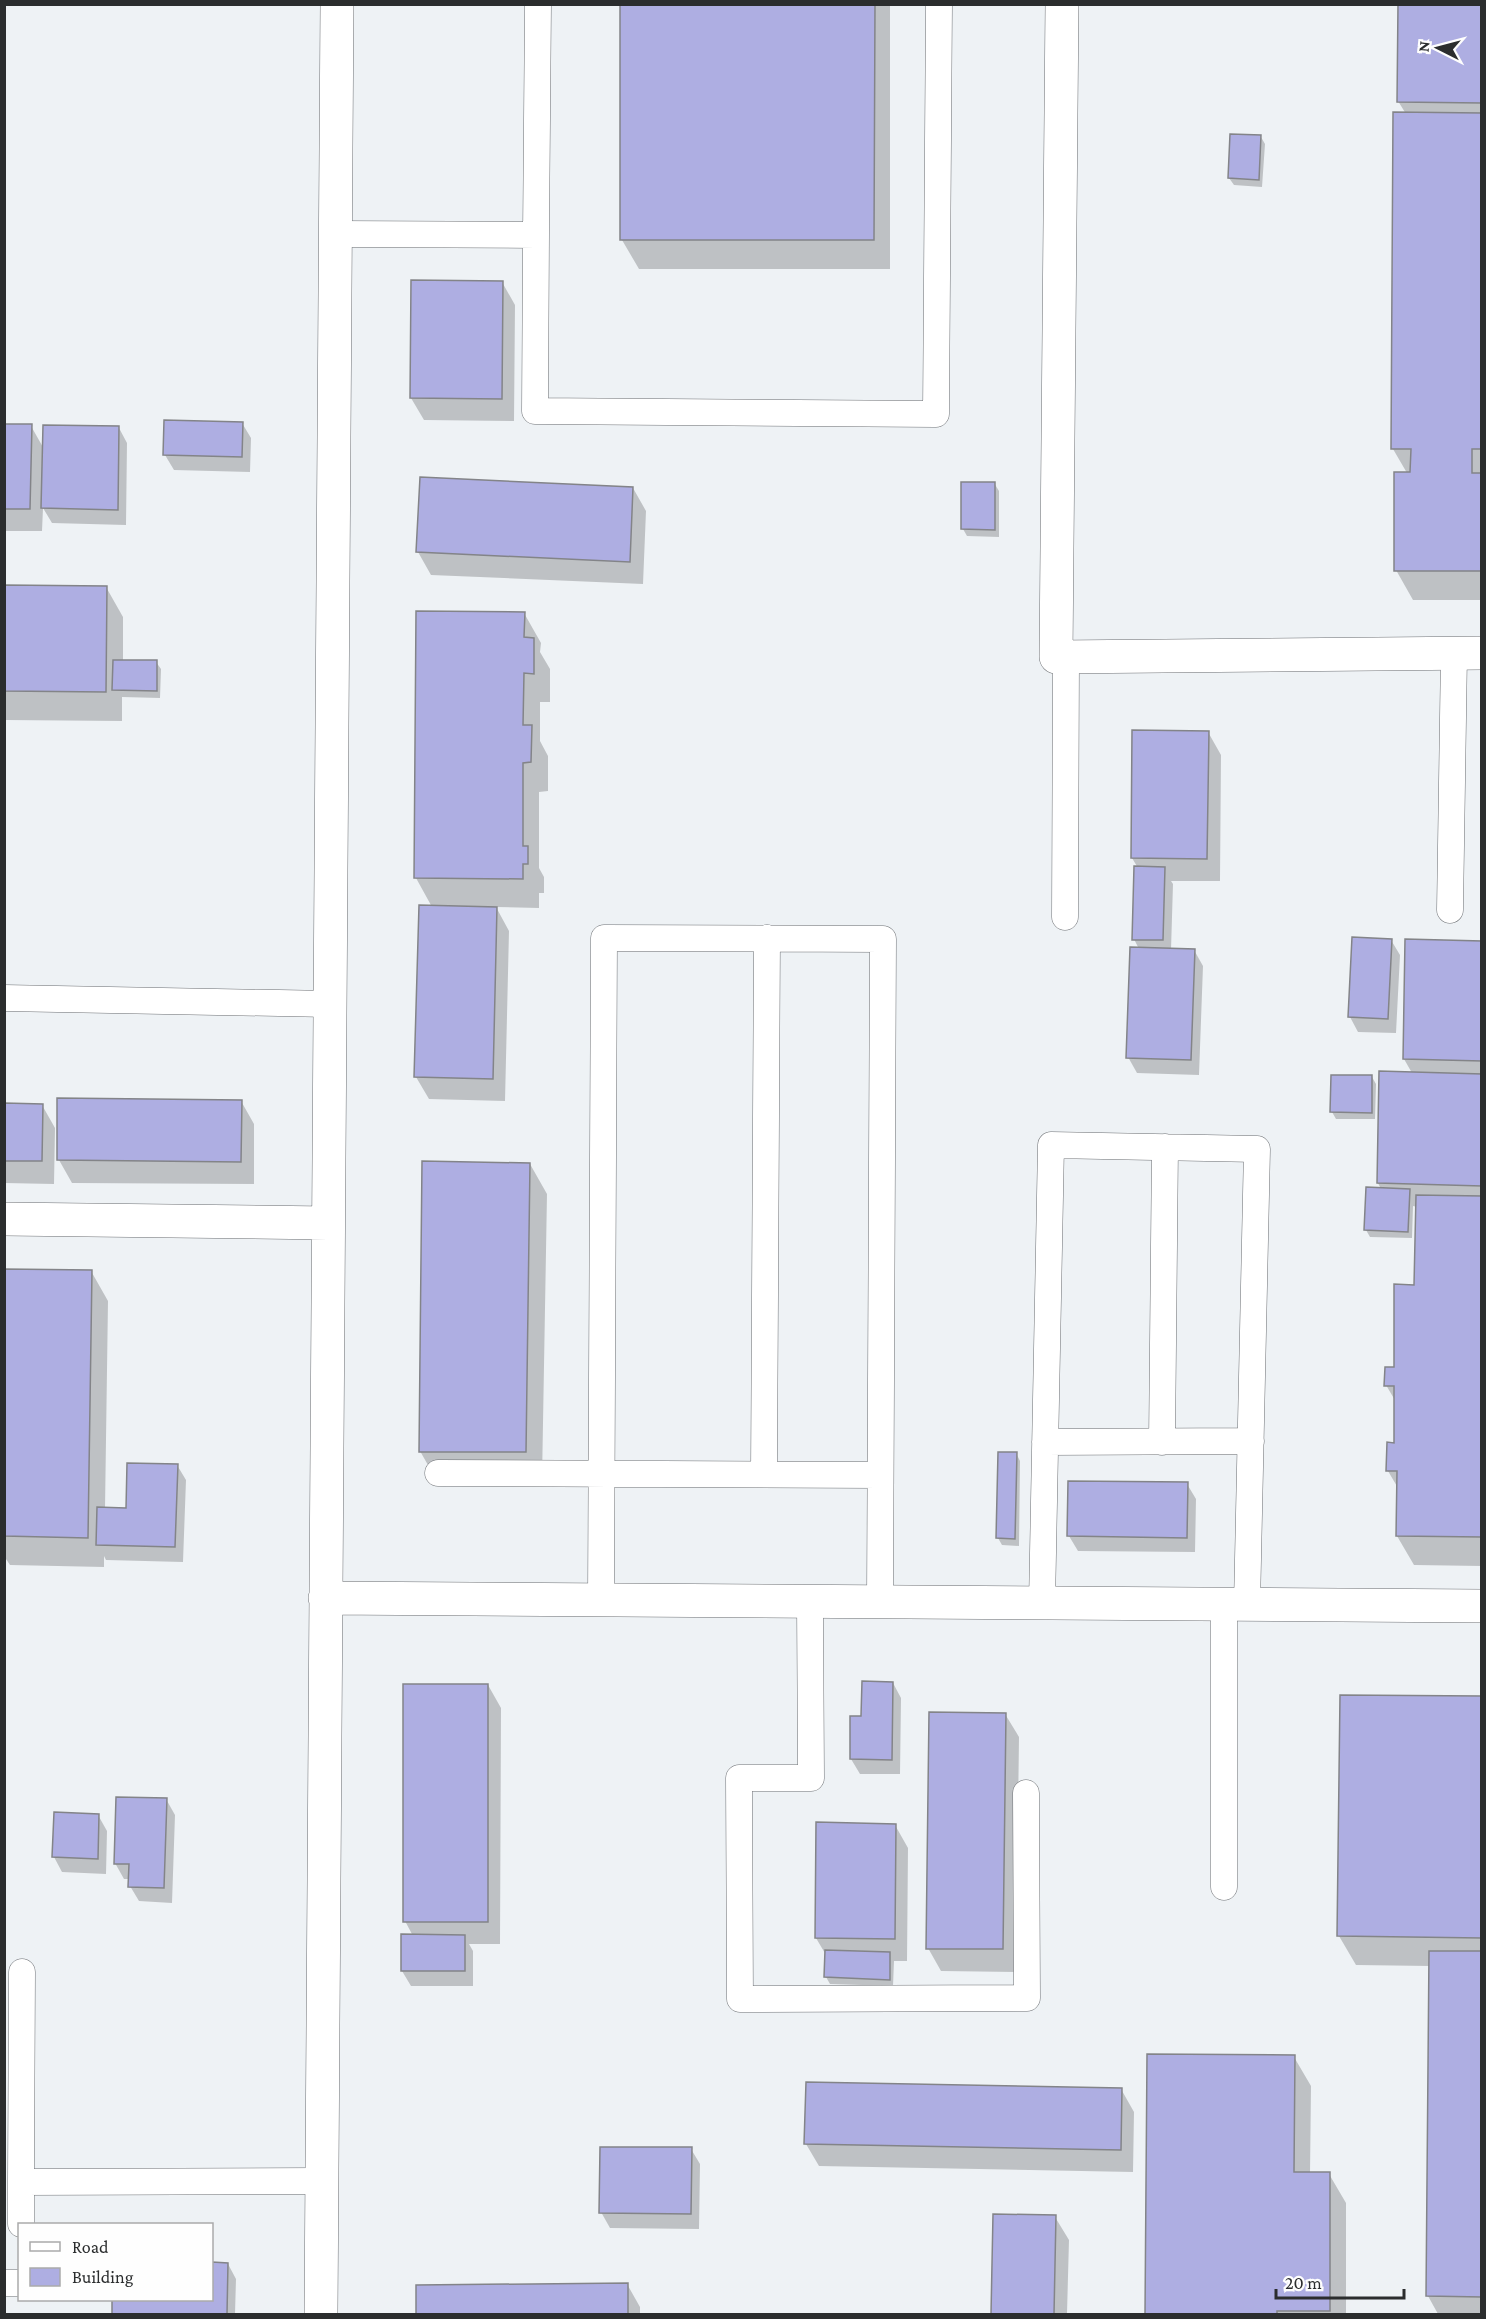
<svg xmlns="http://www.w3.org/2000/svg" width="1486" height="2319" font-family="'Crimson Pro',serif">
  <rect width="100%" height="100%" fill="#eef2f5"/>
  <path fill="#0003" d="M622,4H890V269H639L622,240Z
    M1482,4V600H1413L1396,570L1407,473L1393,449L1406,114L1398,101Z
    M1261,137L1265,144L1262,187L1234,185L1229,178Z
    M502,282L515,305L514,421L424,420L411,398Z
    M166,421L242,423L251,438L250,472L174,470L165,455Z
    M4,425L31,426L44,449L119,428L127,443L126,525L52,523L43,508L42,531H4Z
    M994,483L999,491V537L967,536L963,529Z
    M633,488L646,511L643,584L431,575L418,552Z
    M4,587H106L123,617V661L156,662L161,669L160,698L122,697V721L4,720Z
    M524,613L541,643L540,652L550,669V702H540V741L548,756V791L539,792V868L544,877V893H539V908L496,907L509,931L505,1101L429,1099L416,1077L432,907L416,878Z
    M1208,732L1221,755L1220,881H1171L1173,884L1171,950H1194L1203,966L1199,1075L1137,1073L1128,1057L1139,949L1134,939L1138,868L1132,858Z
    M1391,940L1400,955L1396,1033L1358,1032L1350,1017Z
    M1482,942V1566L1414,1565L1397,1536L1398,1488L1388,1471L1396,1444V1402L1386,1385L1395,1368L1416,1286L1417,1207L1413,1206L1412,1238L1370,1237L1366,1230L1381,1189L1378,1183L1381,1072L1412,1073L1404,1059Z
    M1332,1076L1372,1077L1376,1084L1375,1119H1336L1332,1112Z
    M59,1099L241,1101L254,1124V1184L72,1183L59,1160Z
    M4,1104L42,1105L55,1128L54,1184L4,1183Z
    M530,1164L547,1194L542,1481H437L420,1451Z
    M4,1270L91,1271L108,1301L105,1509H128L177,1465L186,1480L183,1562L106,1560L104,1556V1567L10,1565L4,1556Z
    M1016,1453L1020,1461L1019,1546L1002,1545L998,1538Z
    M1187,1484L1196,1499L1195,1552L1078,1551L1069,1536Z
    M893,1683L901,1698L900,1774H860L851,1759L863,1718Z
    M488,1685L501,1708L500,1944H469L473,1951V1986H411L402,1971L413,1936L405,1921Z
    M1482,1698V2314H1438L1428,2296L1430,1966L1356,1965L1339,1936Z
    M1005,1714L1019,1737L1016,1972L941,1971L928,1948Z
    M166,1799L175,1815L172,1903L139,1901L130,1886V1879H124L115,1863Z
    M98,1815L107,1831L106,1874L62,1872L54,1857Z
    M895,1825L908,1848L907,1961H894L893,1986L830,1984L826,1977V1955L816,1938Z
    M1149,2055L1294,2057L1311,2086L1310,2174H1329L1346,2203V2314H1147Z
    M1121,2089L1134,2112L1133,2172L819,2166L806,2144Z
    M691,2149L700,2164L699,2229L610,2228L601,2212Z
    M994,2216L1055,2217L1069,2240L1067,2314H993Z
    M212,2264H228L236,2279L235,2314L113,2313L114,2300H212Z
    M627,2284L640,2307V2314H418V2286Z"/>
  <path fill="#aeaee2" stroke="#838488" stroke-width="1.5" d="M620,4H875L874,240H620Z
    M1398,4H1482V103L1397,102Z
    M1393,112L1482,113V449H1472V473H1482V571H1394V472H1410L1411,449H1391Z
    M1230,134L1261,135L1259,180L1228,178Z
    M411,280L503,281L502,399L410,398Z
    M164,420L243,422L242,457L163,455Z
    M4,424H32L30,509H4Z
    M43,425L119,426L118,510L41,508Z
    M420,477L633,487L630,562L416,552Z
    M961,482H995V530L961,529Z
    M4,585L107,586L106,692L4,691Z
    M416,611L525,612L524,637L534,638V674L524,673L523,725H532L531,762L523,763V846H528V864H523V879L414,878Z
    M113,660H157V691L112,690Z
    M1132,730L1209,731L1207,859L1131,858Z
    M1134,866L1165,867L1163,940H1132Z
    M419,905L497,907L493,1079L414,1077Z
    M1352,937L1392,939L1388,1019L1348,1017Z
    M1405,939L1482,941V1061L1403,1059Z
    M1130,947L1195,949L1191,1060L1126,1058Z
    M1379,1071L1482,1074V1186L1377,1183Z
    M1331,1075H1372V1113L1330,1112Z
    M57,1098L242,1100L241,1162L57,1160Z
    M4,1103L43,1104L42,1161H4Z
    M422,1161L530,1163L526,1452H419Z
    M1366,1187L1410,1189L1408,1232L1364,1230Z
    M1416,1195L1482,1196V1537L1396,1536L1397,1471H1386L1387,1442L1394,1443V1386H1384L1385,1367H1394V1284L1414,1285Z
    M4,1269L92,1270L88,1538L4,1536Z
    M998,1452H1017L1015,1539L996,1538Z
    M127,1463L178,1464L175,1547L96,1545L97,1507L126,1508Z
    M1068,1481L1188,1482L1187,1538L1067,1536Z
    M862,1681L893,1682L892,1760L850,1759V1716H861Z
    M403,1684H488V1922H403Z
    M1340,1695L1482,1696V1938L1337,1936Z
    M929,1712L1006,1713L1003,1949H926Z
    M116,1797L167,1798L164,1888L128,1887L129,1864H114Z
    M54,1812L99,1814L98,1859L52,1857Z
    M816,1822L896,1824L895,1939L815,1938Z
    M401,1934L465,1935V1971H401Z
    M825,1950L890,1952V1980L824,1977Z
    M1429,1951H1482V2297L1426,2296Z
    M1147,2054L1295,2055L1294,2172H1330V2311H1277V2314H1145Z
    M806,2082L1122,2088L1121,2150L804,2144Z
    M600,2147H692L691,2214L599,2213Z
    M993,2214L1056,2215L1054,2314H991Z
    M212,2262L228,2263L227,2314H112V2300H212Z
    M628,2283V2314H416V2285Z"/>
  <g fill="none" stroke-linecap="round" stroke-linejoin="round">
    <g stroke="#6c6f73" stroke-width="27">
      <path id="lane" d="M335,234L536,235L538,4
        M536,235L535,411L936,414L939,4
        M1450,910L1454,654
        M1065,917L1066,657
        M4,998L330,1004
        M1045,1442L1251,1441
        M1162,1442L1165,1147
        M438,1473L880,1475
        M764,1474L767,938
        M601,1600L604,938L883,939L880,1602
        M810,1602L811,1778H739L740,1999L1027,1998L1026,1793
        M1042,1604L1051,1145L1257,1149L1247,1605
        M1224,1604V1887
        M22,1972L21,2182L322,2181
        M21,2182V2224
        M4,2283H20"/>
    </g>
    <g stroke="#6c6f73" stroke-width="34">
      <path id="street" d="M1062,4L1056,657L1482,653
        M4,1219L328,1223
        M325,1598L1482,1606
        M321,2314L337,4"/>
    </g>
    <use href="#lane" stroke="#fff" stroke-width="26"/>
    <use href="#street" stroke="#fff" stroke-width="33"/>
  </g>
  <rect width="1486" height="2319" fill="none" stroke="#2b2d2e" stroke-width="12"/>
  <rect x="18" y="2223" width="195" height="78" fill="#fefefe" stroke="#aaaaab" stroke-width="1.5"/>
  <rect x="30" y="2242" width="30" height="9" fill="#ffffff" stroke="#aaaaab" stroke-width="1.5"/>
  <text x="72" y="2253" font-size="18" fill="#2b2d2e">Road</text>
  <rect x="30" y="2268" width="30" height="18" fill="#aeaee2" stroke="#aaaaab" stroke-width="1.5"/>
  <text x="72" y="2283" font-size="18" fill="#2b2d2e">Building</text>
  <g transform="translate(1438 48) rotate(276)" stroke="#fefefe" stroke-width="4.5" paint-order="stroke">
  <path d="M0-4.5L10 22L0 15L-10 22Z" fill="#2b2d2e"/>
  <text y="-9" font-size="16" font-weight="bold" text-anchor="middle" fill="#2b2d2e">N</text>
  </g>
  <path d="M1276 2289v9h128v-9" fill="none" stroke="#2b2d2e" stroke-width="3"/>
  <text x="1285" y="2289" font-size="18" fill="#2b2d2e" stroke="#fefefe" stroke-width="4.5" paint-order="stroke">20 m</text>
</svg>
